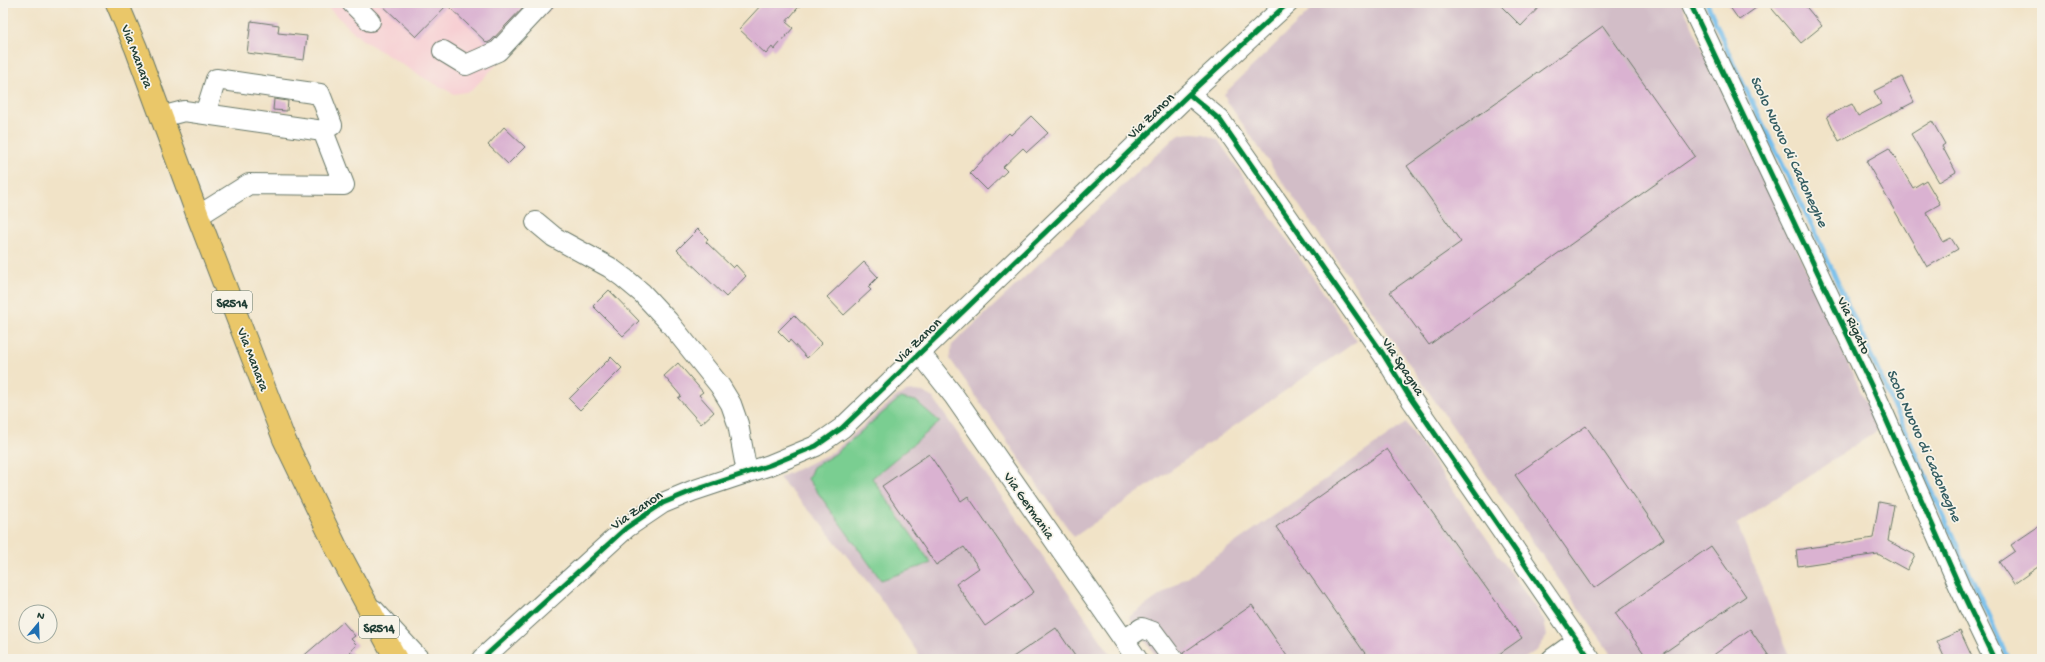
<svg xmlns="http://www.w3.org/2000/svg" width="2045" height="662" font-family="'Gochi Hand',sans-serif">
  <rect width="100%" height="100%" fill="#f7f3e8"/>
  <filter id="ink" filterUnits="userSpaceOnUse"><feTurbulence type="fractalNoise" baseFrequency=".025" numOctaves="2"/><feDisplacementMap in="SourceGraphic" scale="8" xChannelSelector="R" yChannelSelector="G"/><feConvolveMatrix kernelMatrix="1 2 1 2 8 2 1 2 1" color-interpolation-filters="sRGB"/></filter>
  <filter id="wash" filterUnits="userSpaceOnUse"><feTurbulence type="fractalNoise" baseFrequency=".012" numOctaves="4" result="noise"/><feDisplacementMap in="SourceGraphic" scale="16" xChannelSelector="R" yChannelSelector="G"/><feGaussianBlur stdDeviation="0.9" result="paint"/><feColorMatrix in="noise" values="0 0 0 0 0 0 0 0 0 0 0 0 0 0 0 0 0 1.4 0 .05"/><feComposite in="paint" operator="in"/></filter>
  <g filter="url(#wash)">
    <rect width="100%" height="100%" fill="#f1e3c7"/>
    <path fill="#f7cfd3" d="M323,3H556L471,91L454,94L424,78L361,39Z"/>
    <path fill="#d2bdc7" d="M1318,3H1681L1787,227L1878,430L1737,524L1790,659H1614L1228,103L1224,94Z
      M1193,133L1204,134L1218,140L1357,341L1074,537L950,359L952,345L1173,139L1182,134Z
      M914,391L923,392L933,398L1114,659H922L878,595L817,519L779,478L833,452L897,396L906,392Z
      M1406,423L1544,620L1547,636L1538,649L1524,659H1158L1129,617Z"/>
    <path fill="#7ace91" stroke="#4c8662" d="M900,398L916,401L940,422L872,478L931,563L881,580L808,479L813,467L835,454Z"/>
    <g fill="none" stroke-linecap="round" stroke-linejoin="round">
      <path stroke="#73beec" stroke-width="5" d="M1707,3L1733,63L1814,230L2008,659"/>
    </g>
    <g id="blocks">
      <path fill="#dab2d1" d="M380,3H527L491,41L487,43L447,5L416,37Z
        M763,3H802L786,22L793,28L774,50L772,47L766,54L739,29Z
        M1498,3H1543L1521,26Z
        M1727,3H1763L1739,20Z
        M1767,3H1803L1822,26L1801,43Z
        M251,21L279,25L278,33L307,36L304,60L247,53Z
        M1603,26L1695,156L1429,345L1390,292L1461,242L1407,166Z
        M1902,77L1914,102L1839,141L1827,116L1852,104L1858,116L1881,104L1874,91Z
        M274,99L288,101L287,111L273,110Z
        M1031,116L1048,133L1027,152L1023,148L1003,167L1007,171L987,190L970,173L1009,133L1011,135Z
        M1932,121L1945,144L1942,146L1956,172L1939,182L1911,134Z
        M504,127L525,147L508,164L488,145Z
        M1889,148L1913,188L1926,180L1940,204L1926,212L1943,242L1951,238L1958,249L1927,267L1866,161Z
        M698,229L708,239L706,242L733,268L736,265L746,276L726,297L677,250Z
        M864,262L878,277L868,287L871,290L844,315L827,297Z
        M609,290L639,321L623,336L593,306Z
        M794,315L822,344L807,358L790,340L789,342L778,331Z
        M611,357L622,368L580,410L569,399Z
        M678,363L703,392L699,395L714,412L701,424L678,398L681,396L664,376Z
        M1586,426L1664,539L1594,588L1515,475Z
        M1387,449L1522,638L1492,659H1369L1276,527Z
        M929,454L961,501L968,496L1034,592L985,626L956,584L979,568L964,547L936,565L882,486Z
        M1879,502L1894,505L1888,541L1915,555L1907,570L1878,554L1798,566L1796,550L1873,538Z
        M2042,524V564L2014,584L1999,562L2015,551L2011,545Z
        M1711,546L1746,596L1655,659H1648L1615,613Z
        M1252,605L1289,659H1184L1183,653Z
        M343,622L355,636L351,639L357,645L350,651L357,659H300Z
        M1056,628L1077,659H1010Z
        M1750,629L1771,659H1708L1726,646Z
        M1960,631L1973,659H1945L1937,641Z"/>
    </g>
  </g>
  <g filter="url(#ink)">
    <use href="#blocks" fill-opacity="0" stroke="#687767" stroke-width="1"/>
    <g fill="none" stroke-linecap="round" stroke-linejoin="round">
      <g stroke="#687767" stroke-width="22">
        <path id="minor" d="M352,3L370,21
          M1690,3L1871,385L1961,590L1994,659
          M443,51L466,65L498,51L543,3
          M1189,94L1220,120L1383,354L1407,393L1590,659
          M205,114L216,79L320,94L332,125L323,131
          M161,117L184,111L323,131L344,185L249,184L198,216
          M536,222L554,237L609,267L624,278L642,293L668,321L720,386L731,404L738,424L747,473
          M920,353L954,396L1137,659
          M374,610L419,659
          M1124,640L1142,628L1153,632L1173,659
          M482,659L626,528L663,503L692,491L770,465L816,446L842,428L1189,94L1288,3
          M1552,659L1577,641"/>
      </g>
      <g stroke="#687767" stroke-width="24">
        <path id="major" d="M117,3L136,48L198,216L284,439L337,549L396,659"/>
      </g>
      <use href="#minor" stroke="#fff" stroke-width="20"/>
      <use href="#major" stroke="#eac769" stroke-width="22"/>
      <g stroke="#f7f3e8" stroke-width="8">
        <path id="cycleway" d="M1690,3L1871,385L1961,590L1994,659
          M1189,94L1220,120L1383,354L1407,393L1590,659
          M482,659L626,528L663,503L692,491L770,465L816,446L842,428L1189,94L1288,3"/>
      </g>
      <use href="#cycleway" stroke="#00873e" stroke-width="5"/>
    </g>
  </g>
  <g text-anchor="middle" stroke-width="3.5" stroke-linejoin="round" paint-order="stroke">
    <g fill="#f7f3e8" stroke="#60746a" stroke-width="1">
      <rect x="212" y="291" width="40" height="22" rx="3"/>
      <rect x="359" y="616" width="40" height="22" rx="3"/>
    </g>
    <g font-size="13" font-weight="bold" fill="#1f3d34">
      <text x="232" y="307">SR514</text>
      <text x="379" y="632">SR514</text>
    </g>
    <g font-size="14" fill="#1f3d34" stroke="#f7f3e8">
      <text transform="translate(138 56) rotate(69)" y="5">Via Manara</text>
      <text transform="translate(1150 115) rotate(-44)" y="5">Via Zanon</text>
      <text transform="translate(1855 325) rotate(65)" y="5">Via Rigato</text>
      <text transform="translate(917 340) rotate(-44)" y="5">Via Zanon</text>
      <text transform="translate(254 359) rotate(69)" y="5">Via Manara</text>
      <text transform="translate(1404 366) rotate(57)" y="5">Via Spagna</text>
      <text transform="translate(1030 505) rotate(55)" y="5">Via Germania</text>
      <text transform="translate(636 509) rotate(-34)" y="5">Via Zanon</text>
    </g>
    <g font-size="15" font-style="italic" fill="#345d62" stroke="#f7f3e8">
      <text transform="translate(1790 151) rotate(65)" y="5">Scolo Nuovo di Cadoneghe</text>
      <text transform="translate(1925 445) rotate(66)" y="5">Scolo Nuovo di Cadoneghe</text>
    </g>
  </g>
  <rect width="2045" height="662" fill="none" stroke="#f7f3e8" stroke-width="16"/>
  <g transform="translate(38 624) rotate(19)"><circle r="19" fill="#f7f3e8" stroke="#a1aaa0"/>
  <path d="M0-3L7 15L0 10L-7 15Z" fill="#1f6fb2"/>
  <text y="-6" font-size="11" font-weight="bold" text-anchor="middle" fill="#1f3d34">N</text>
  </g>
</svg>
